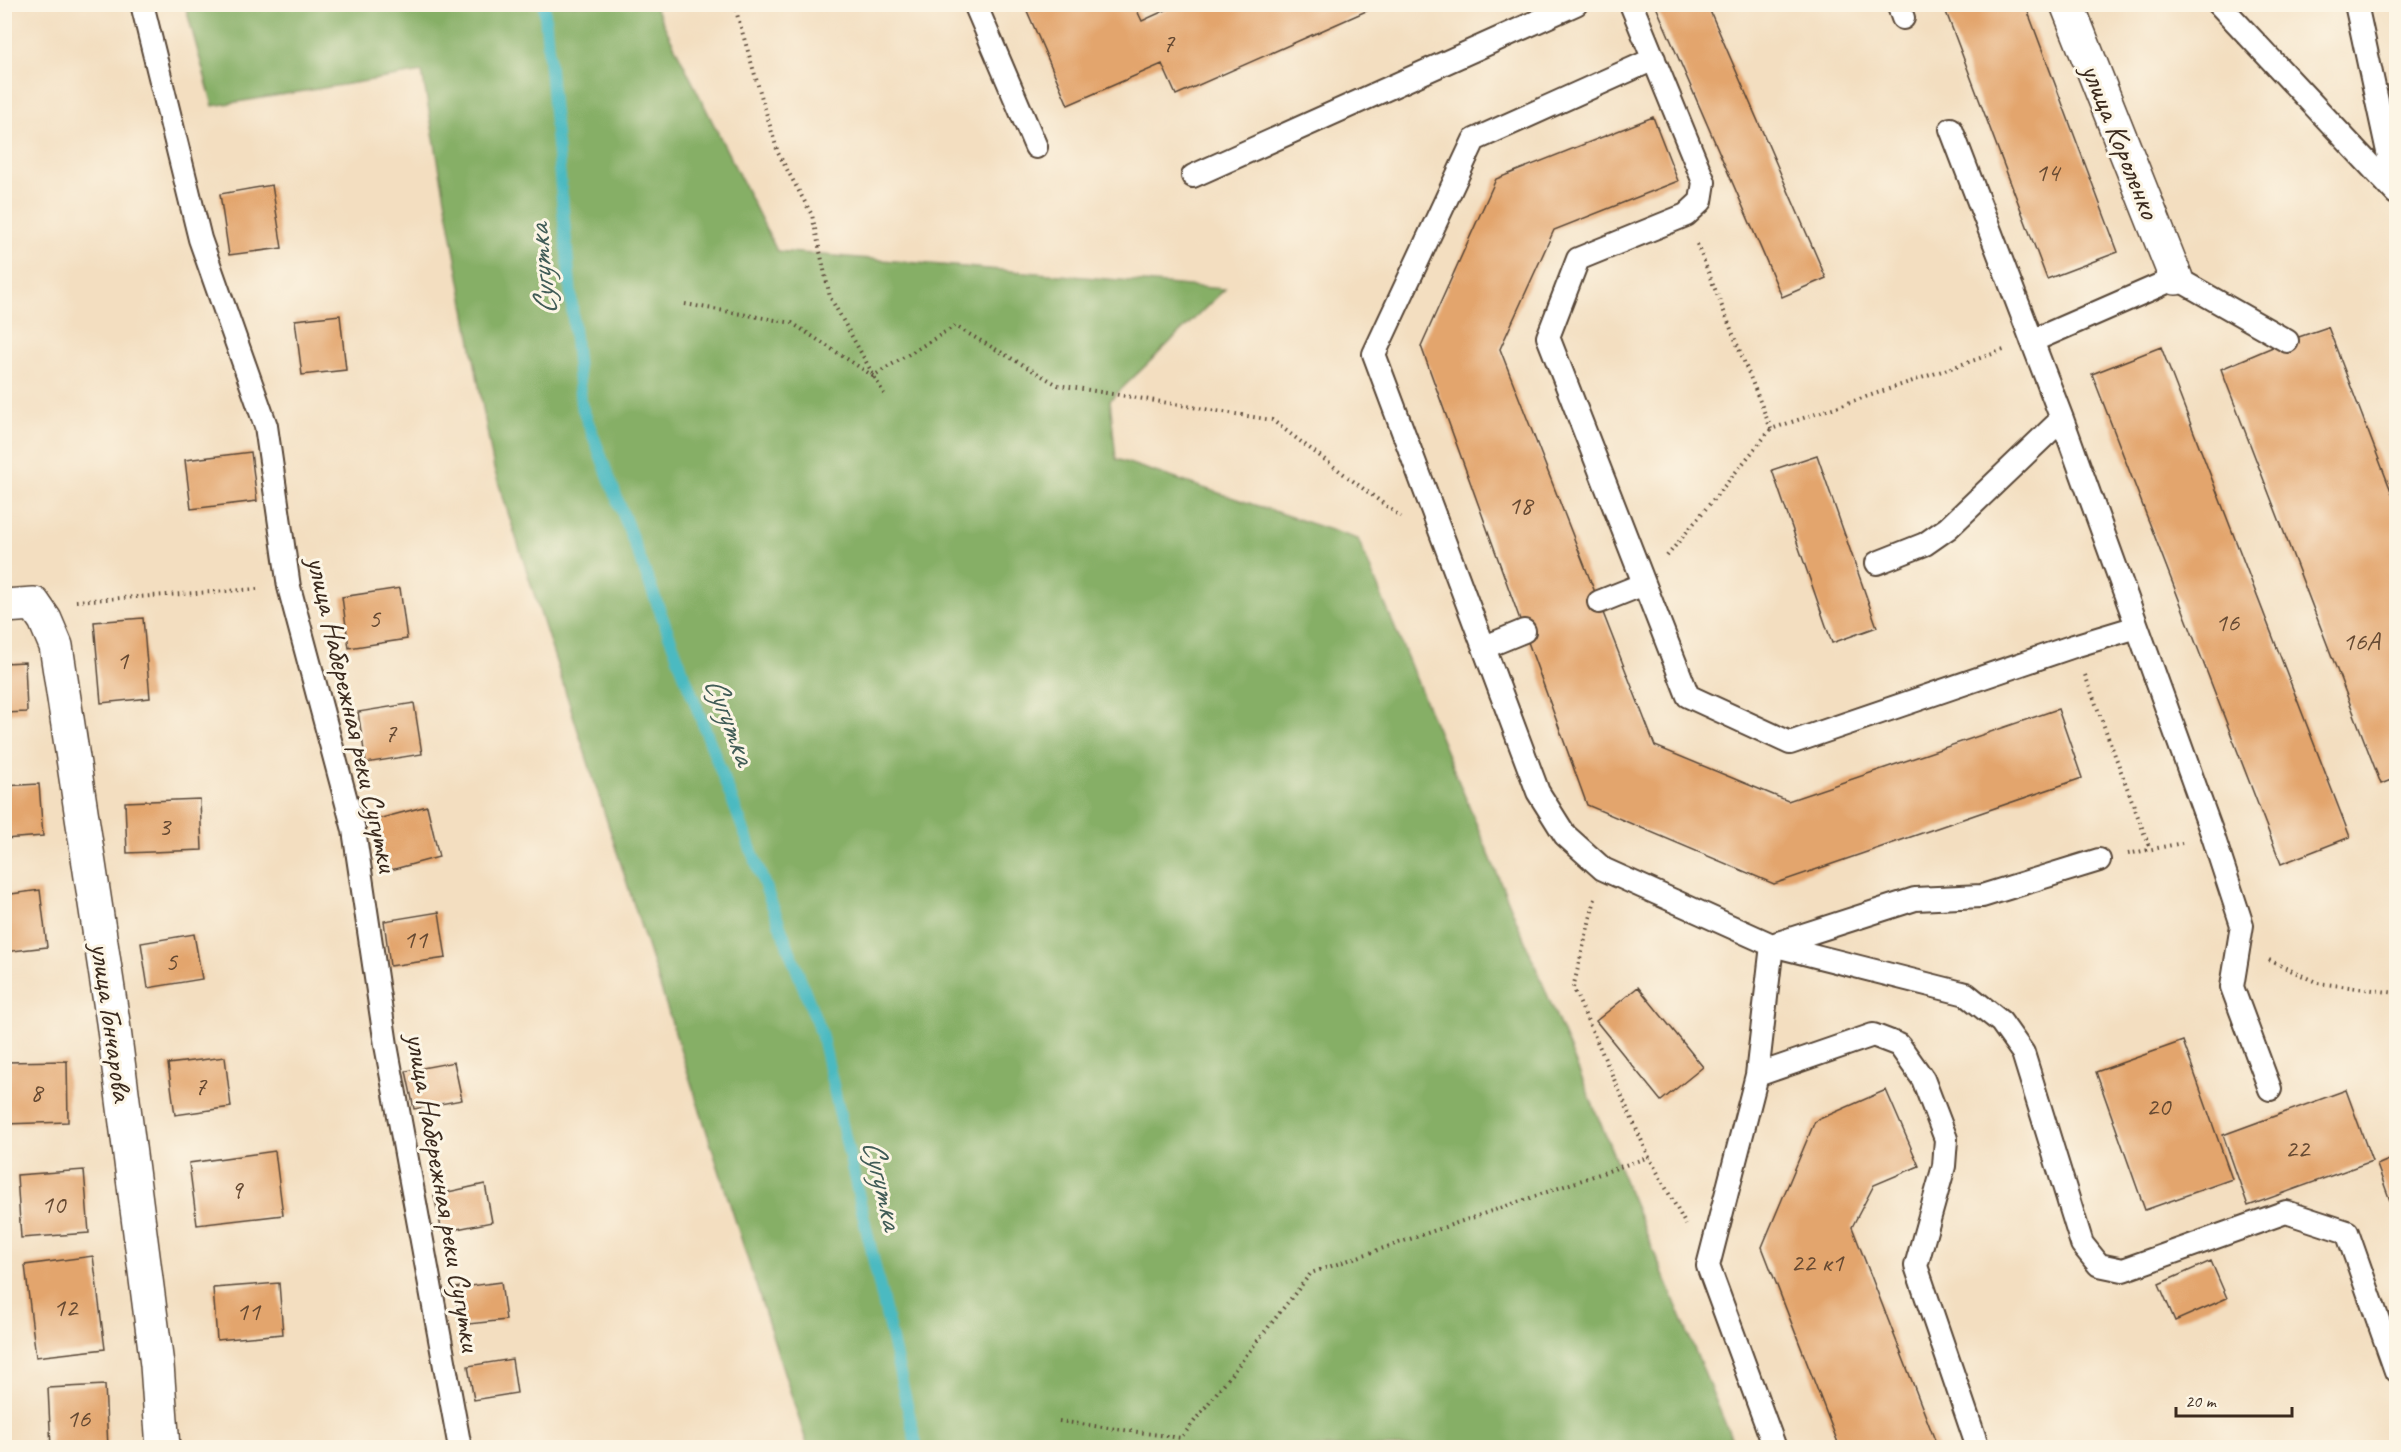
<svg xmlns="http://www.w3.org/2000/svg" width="2401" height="1452" font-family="Caveat,sans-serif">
  <rect width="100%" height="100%" fill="#fcf5e5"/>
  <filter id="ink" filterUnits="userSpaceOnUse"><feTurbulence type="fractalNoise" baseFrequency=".0167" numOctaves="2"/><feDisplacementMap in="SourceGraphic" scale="12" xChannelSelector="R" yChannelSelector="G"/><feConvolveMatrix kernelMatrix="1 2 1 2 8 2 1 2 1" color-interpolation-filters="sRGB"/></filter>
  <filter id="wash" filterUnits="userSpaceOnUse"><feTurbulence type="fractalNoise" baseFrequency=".008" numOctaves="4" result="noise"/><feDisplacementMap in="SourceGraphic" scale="24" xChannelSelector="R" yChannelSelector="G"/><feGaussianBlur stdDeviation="1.35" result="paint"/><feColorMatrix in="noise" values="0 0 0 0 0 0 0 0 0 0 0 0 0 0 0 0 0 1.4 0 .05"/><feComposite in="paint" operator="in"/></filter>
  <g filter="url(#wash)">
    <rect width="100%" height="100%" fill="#f3dec0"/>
    <path fill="#86af66" stroke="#606c42" stroke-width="1.5" d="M185,5H654L777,251L1225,289L1110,400L1116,459L1358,539L1735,1447H808L494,469L422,72L213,106Z"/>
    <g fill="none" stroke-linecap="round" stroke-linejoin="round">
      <path stroke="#4bbac1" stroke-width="12" d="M544,4L581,404L821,1033L917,1448"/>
    </g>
    <g id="blocks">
      <path fill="#e3a56d" d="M1024,4H1134L1142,21L1179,4H1382L1176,95L1162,64L1068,105Z
        M1655,4H1707L1826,278L1782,297Z
        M1943,4H2025L2118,252L2047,279Z
        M1653,117L1678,181L1554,230L1500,349L1655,746L1788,801L2058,709L2082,778L1774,884L1587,805L1421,346L1496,179Z
        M272,185L282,248L229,255L220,194Z
        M340,315L346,370L302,375L295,320Z
        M2328,327L2396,504V778L2381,784L2221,369L2287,341Z
        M2161,347L2350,837L2281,864L2092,374Z
        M251,452L257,501L191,509L185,460Z
        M1817,455L1877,627L1832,643L1772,470Z
        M400,588L407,639L349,648L342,597Z
        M143,618L150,698L101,703L94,622Z
        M25,662L27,712L4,713V663Z
        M414,703L422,754L366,763L358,712Z
        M39,784L43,836L4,839V786Z
        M200,799L202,850L127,853L125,802Z
        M427,806L439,857L387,871L374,820Z
        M40,890L47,947L4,952V895Z
        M439,912L446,958L390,966L384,921Z
        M194,934L202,979L148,988L141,943Z
        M1638,987L1703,1067L1661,1101L1596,1021Z
        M2183,1041L2232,1179L2145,1210L2096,1072Z
        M225,1057L231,1107L175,1115L168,1064Z
        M67,1061L68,1122L4,1124V1062Z
        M454,1062L462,1100L414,1109L406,1071Z
        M1886,1090L1919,1166L1874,1185L1852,1227L1938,1448H1840L1762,1247L1815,1121Z
        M2346,1090L2372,1161L2248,1206L2223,1135Z
        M275,1151L283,1215L197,1225L189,1163Z
        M2396,1157V1217L2377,1165Z
        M84,1170L89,1233L21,1238L17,1175Z
        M485,1184L492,1222L442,1232L434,1195Z
        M93,1256L105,1349L36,1357L25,1265Z
        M2211,1261L2227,1298L2175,1321L2159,1284Z
        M501,1282L506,1320L459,1325L455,1288Z
        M279,1283L283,1334L217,1340L213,1288Z
        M512,1359L517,1393L474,1400L468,1366Z
        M105,1385L108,1448H51L48,1388Z"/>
    </g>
  </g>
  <g filter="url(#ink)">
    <use href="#blocks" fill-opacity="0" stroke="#574536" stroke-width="1.5"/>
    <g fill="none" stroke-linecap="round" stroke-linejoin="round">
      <g stroke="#574536" stroke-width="26">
        <path id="lane" d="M142,4L200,239L266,426L289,587L354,830L386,1045L460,1448
          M975,4L1036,147
          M1631,4L1704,182L1701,201L1686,215L1578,259L1548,337L1688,696L1790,743L2074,646L2137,627
          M1898,4L1903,18
          M2219,4L2396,193
          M2356,4L2396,189
          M1654,59L1474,140L1374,354L1538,792L1565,835L1603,869L1772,945L1966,994L2001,1022L2023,1053L2082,1244L2099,1265L2123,1270L2286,1212L2347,1232L2396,1371
          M1951,129L2062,419L2213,836L2242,925L2232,987L2270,1089
          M1193,176L1576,4
          M2032,341L2176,278L2287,341
          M1877,563L1925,544L1948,528L2062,419
          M1599,602L1644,584
          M1485,647L1524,631
          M1772,945L1757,1075L1708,1266L1775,1448
          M1772,945L1915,899L1982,896L2099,860
          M1757,1075L1873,1035L1899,1045L1923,1079L1946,1139L1944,1166L1916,1266L1978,1448"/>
      </g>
      <g stroke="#574536" stroke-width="36">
        <path id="street" d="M2067,4L2176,278
          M4,606L34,604L45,620L56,646L113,1022L157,1365L163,1448"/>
      </g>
      <path stroke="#574536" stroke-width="4" stroke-dasharray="1.5 4.5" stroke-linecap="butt" d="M734,4L778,153L812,215L830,297L884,394
        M1697,244L1771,429
        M685,304L792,323L873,376L955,326L1058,385L1272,420L1401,517
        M1667,556L1771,429L2004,350
        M76,601L257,589
        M2085,675L2150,849
        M2128,854L2182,843
        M1595,899L1573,988L1649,1157L1686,1225
        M2269,960L2318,983L2396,993
        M1059,1421L1181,1438L1311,1273L1649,1157"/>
      <use href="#lane" stroke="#fff" stroke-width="22"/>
      <use href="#street" stroke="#fff" stroke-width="33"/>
    </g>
  </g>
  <g text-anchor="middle" stroke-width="6" stroke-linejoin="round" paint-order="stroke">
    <g font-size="27" fill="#654932">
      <text x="1168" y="52">7</text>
      <text x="2047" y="181">14</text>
      <text x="1520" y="514">18</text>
      <text x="374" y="627">5</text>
      <text x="2227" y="631">16</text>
      <text x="2361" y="650">16А</text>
      <text x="122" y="669">1</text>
      <text x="390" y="742">7</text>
      <text x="164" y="835">3</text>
      <text x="415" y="948">11</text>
      <text x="171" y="970">5</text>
      <text x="200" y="1095">7</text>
      <text x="36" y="1101">8</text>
      <text x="2158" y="1115">20</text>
      <text x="2297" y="1157">22</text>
      <text x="236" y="1198">9</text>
      <text x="53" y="1213">10</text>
      <text x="1817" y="1271">22 к1</text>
      <text x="65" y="1316">12</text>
      <text x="248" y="1320">11</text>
      <text x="78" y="1427">16</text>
    </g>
    <g font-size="30" fill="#3b2a1e" stroke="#fcf5e5">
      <text transform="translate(2121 141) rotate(68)" y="10">улица Короленко</text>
      <text transform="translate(353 714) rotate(77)" y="10">улица Набережная реки Сугутки</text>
      <text transform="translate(112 1022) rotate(82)" y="10">улица Гончарова</text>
      <text transform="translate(444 1192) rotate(80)" y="10">улица Набережная реки Сугутки</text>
    </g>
    <g font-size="32" font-style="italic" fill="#415c57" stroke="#fcf5e5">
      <text transform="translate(541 270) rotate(-95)" y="11">Сугутка</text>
      <text transform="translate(731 720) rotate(69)" y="11">Сугутка</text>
      <text transform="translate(884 1184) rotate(77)" y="11">Сугутка</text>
    </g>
  </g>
  <rect width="2401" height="1452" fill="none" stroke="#fcf5e5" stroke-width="24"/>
  <path d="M2176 1407v9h116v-9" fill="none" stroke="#3b2a1e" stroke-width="3"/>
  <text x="2185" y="1407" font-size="18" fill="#3b2a1e" stroke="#fcf5e5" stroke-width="4.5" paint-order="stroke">20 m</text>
</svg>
